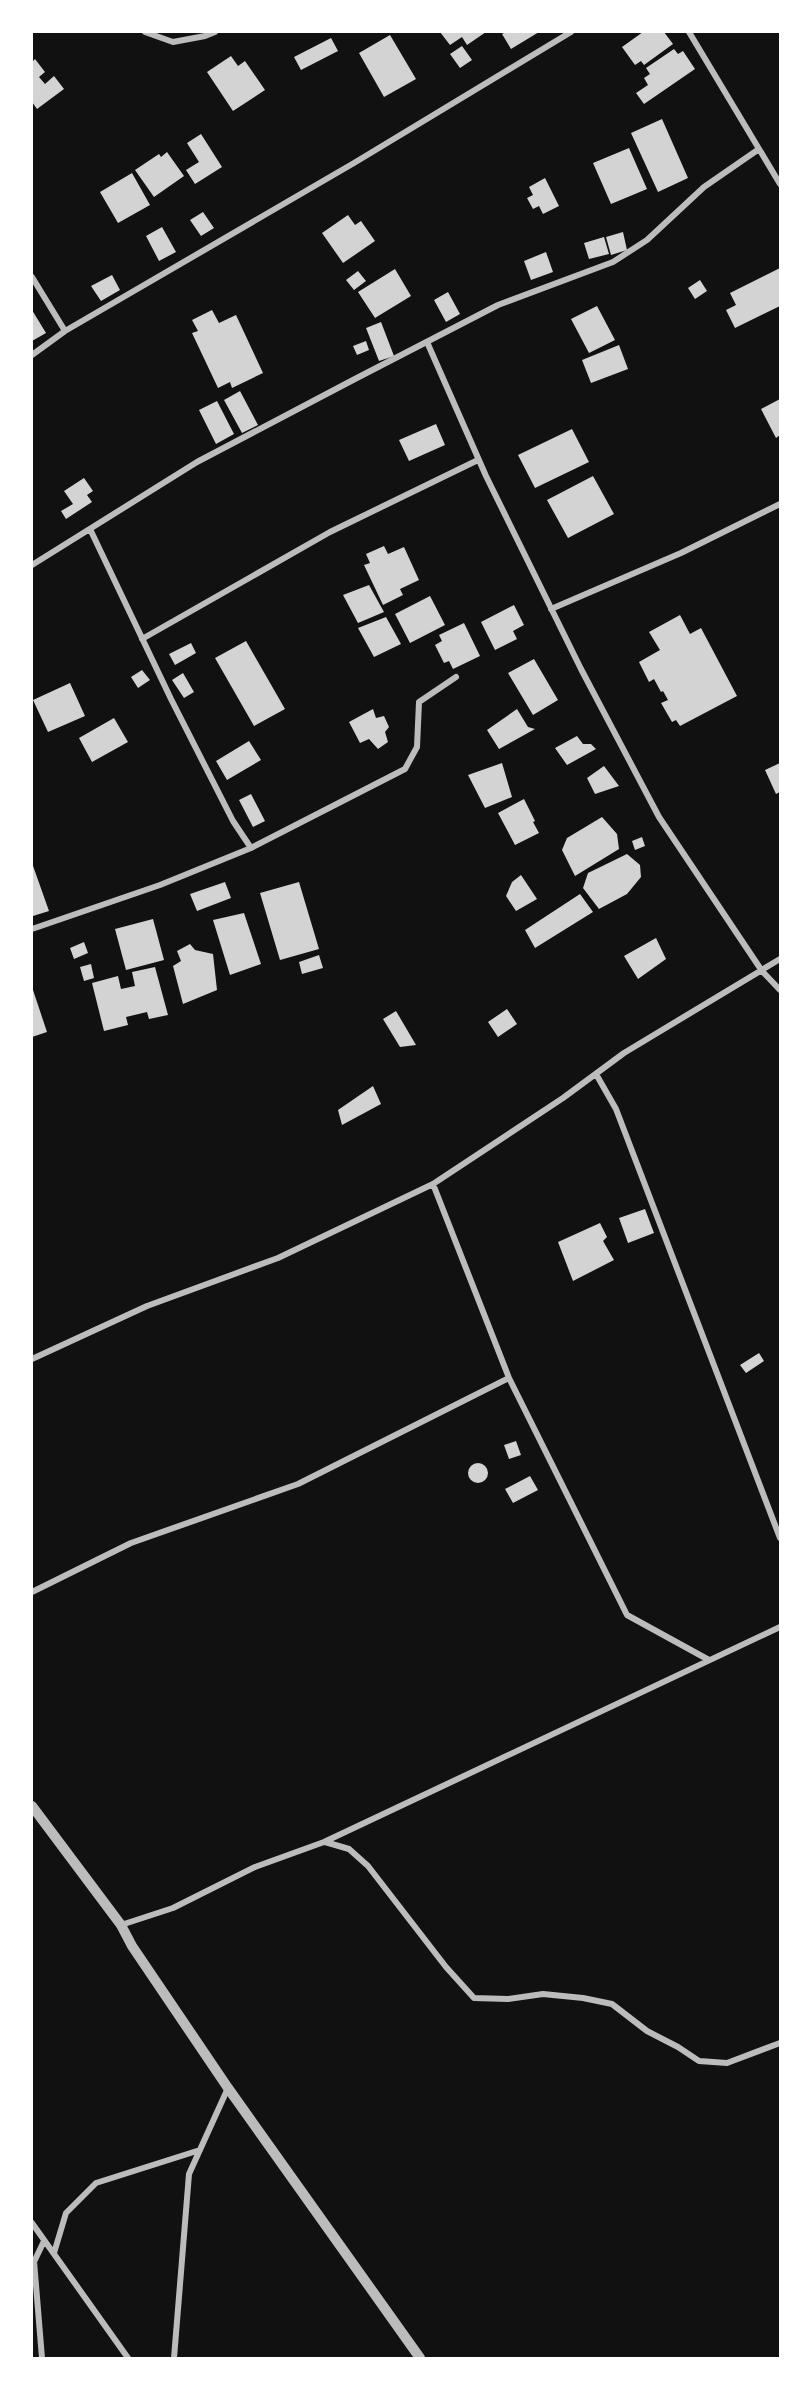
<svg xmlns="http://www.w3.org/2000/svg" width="812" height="2390" font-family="Helvetica,sans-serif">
  <rect width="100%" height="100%" fill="#111"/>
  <path fill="#d3d3d3" d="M440,32H486L467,45L462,37L450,45Z
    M506,32H539L511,49L502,34Z
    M643,32H664L673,44L644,65L641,61L635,65L622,47Z
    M390,35L416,79L384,97L359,53Z
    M331,38L338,51L301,70L294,57Z
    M462,46L472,60L460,68L450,54Z
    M674,49L678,54L683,51L695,69L644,104L636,93L648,85L644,78L650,74L646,68Z
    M231,56L238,66L245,61L265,90L233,111L207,72Z
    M35,59L45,72L39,77L45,84L54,76L64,89L37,109L32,102V62Z
    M662,119L688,178L658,192L631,133Z
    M201,134L222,167L195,184L186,170L199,162L187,143Z
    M629,148L647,189L611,204L593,163Z
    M167,152L184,176L154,197L135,170L159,154L161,157Z
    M132,173L150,205L118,223L100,192Z
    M545,178L559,206L543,214L539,206L533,209L527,198L533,195L529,187Z
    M203,212L214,228L201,236L190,220Z
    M348,215L355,225L361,221L375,241L343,263L322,233Z
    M162,227L176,252L159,261L146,236Z
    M623,232L627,250L611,255L606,237Z
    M604,237L609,254L589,259L584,243Z
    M546,252L553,272L531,280L524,261Z
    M780,268V306L735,328L726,310L736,305L730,293Z
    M395,269L411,296L375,318L358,292Z
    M358,271L366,281L354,290L346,280Z
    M112,275L120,290L101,301L91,286Z
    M700,280L707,291L695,299L688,288Z
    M448,292L460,314L446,322L434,300Z
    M597,306L615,340L589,353L571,319Z
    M32,310L46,333L32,341Z
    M212,310L219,323L236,315L263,373L232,388L230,382L218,388L192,333L198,331L192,320Z
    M381,322L394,356L379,361L366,328Z
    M366,341L369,350L357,355L353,346Z
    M619,345L628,369L591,383L582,360Z
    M240,391L258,425L242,433L224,400Z
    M780,399V435L776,438L761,409Z
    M217,401L234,434L216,444L199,410Z
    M436,424L445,445L409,461L399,440Z
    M572,429L589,462L535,488L518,455Z
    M593,476L614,514L568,538L547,500Z
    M84,478L93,491L87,495L92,502L66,519L61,511L73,504L64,491Z
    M384,546L388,554L404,547L419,580L400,589L403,595L383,605L364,565L370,563L366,554Z
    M369,585L384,612L358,623L343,595Z
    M430,596L445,625L410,643L395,614Z
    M514,605L524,625L513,631L517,639L495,650L481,622Z
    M680,615L690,634L701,628L737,696L680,726L676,720L672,722L661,703L668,700L663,691L661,692L654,679L649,682L639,662L660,650L649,632Z
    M386,617L401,644L374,657L358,628Z
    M464,623L480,656L453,669L449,661L444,663L435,645L442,641L439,635Z
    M246,641L285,709L254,726L215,658Z
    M191,643L196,653L175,665L169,654Z
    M534,659L558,700L533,715L508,673Z
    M142,670L150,680L138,688L131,677Z
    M183,673L194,692L184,698L172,680Z
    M70,683L85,716L48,732L33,700Z
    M373,709L376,718L384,716L389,727L385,732L388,742L378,749L369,739L360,743L349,722Z
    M517,709L528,727L535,729L499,749L487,730Z
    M114,718L128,742L92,762L79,738Z
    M577,736L583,744H591L596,749L567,765L555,748Z
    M249,741L261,760L227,780L216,761Z
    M502,763L512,797L485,808L468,775Z
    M780,763V792L776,794L765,770Z
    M604,766L619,786L595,794L587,778Z
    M251,794L265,821L253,827L239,800Z
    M524,799L535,821L533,822L539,833L515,845L498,813Z
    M602,817L617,834L619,849L575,876L562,850L567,838Z
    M642,837L645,846L635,850L632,841Z
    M627,854L640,865L641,877L627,894L599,909L583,888L588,873Z
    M32,863L49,911L33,916L32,911Z
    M521,875L537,899L516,911L506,896L512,882Z
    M225,882L231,898L197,911L190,894Z
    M299,882L319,949L280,960L260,893Z
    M580,894L593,912L535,948L525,930Z
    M244,913L261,964L230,975L213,920Z
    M153,919L164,960L126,970L115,929Z
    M656,938L666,959L638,979L624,956Z
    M84,942L88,953L74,959L70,948Z
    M190,944L195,950L213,954L217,990L183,1004L173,966L181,961L177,951Z
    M319,955L323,968L302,974L299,962Z
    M91,964L94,978L84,981L80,967Z
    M155,967L168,1015L149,1019L147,1012L126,1017L128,1025L104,1031L92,983L118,976L121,989L135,986L132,972Z
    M32,987L47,1032L32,1037Z
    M507,1009L517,1024L498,1037L488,1022Z
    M396,1011L416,1045L400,1047L383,1019Z
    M373,1086L381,1104L342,1125L338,1110Z
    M645,1209L654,1233L628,1243L619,1218Z
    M600,1223L607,1237L603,1241L614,1260L573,1281L558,1242Z
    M759,1353L764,1361L746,1373L740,1365Z
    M516,1441L521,1455L509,1459L504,1445Z
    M468 1473a10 10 0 1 1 20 0a10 10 0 1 1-20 0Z
    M530,1476L538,1490L513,1503L505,1489Z"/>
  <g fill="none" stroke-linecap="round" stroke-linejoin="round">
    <path stroke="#bcbcbc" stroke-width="6" d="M145,32L173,42L205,36L215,32
      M689,32L780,184
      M32,277L65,331
      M427,342L486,476L581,669L659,817L762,971L780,990
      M32,355L65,331L354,163L571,32
      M90,529L171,699L233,821L251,848
      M32,565L197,462L353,380L498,305L613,262L647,240L704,187L759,149
      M551,609L681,553L780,504
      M142,639L330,532L478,460
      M32,929L160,885L251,848L405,769L417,747L419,702L456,677
      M596,1074L616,1109L780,1538
      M433,1184L509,1378L627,1615L709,1660
      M32,1359L147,1306L278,1258L433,1184L563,1098L624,1053L780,959
      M32,1592L131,1543L298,1484L509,1378
      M325,1842L349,1849L368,1866L446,1967L474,1998L508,1999L543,1994L583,1998L612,2004L647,2031L678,2047L699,2061L727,2063L780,2043
      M121,1925L173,1908L255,1867L324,1842L780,1627
      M32,2223L128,2358
      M54,2253L66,2213L96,2183L200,2150
      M34,2261L42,2358
      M33,2264L44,2241
      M174,2358L189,2174L228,2088"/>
    <path stroke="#bcbcbc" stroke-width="10" d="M32,1806L121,1925L132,1946L228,2088L420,2358"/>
  </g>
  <rect width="812" height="2390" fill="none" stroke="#ffffff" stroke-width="66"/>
</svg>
